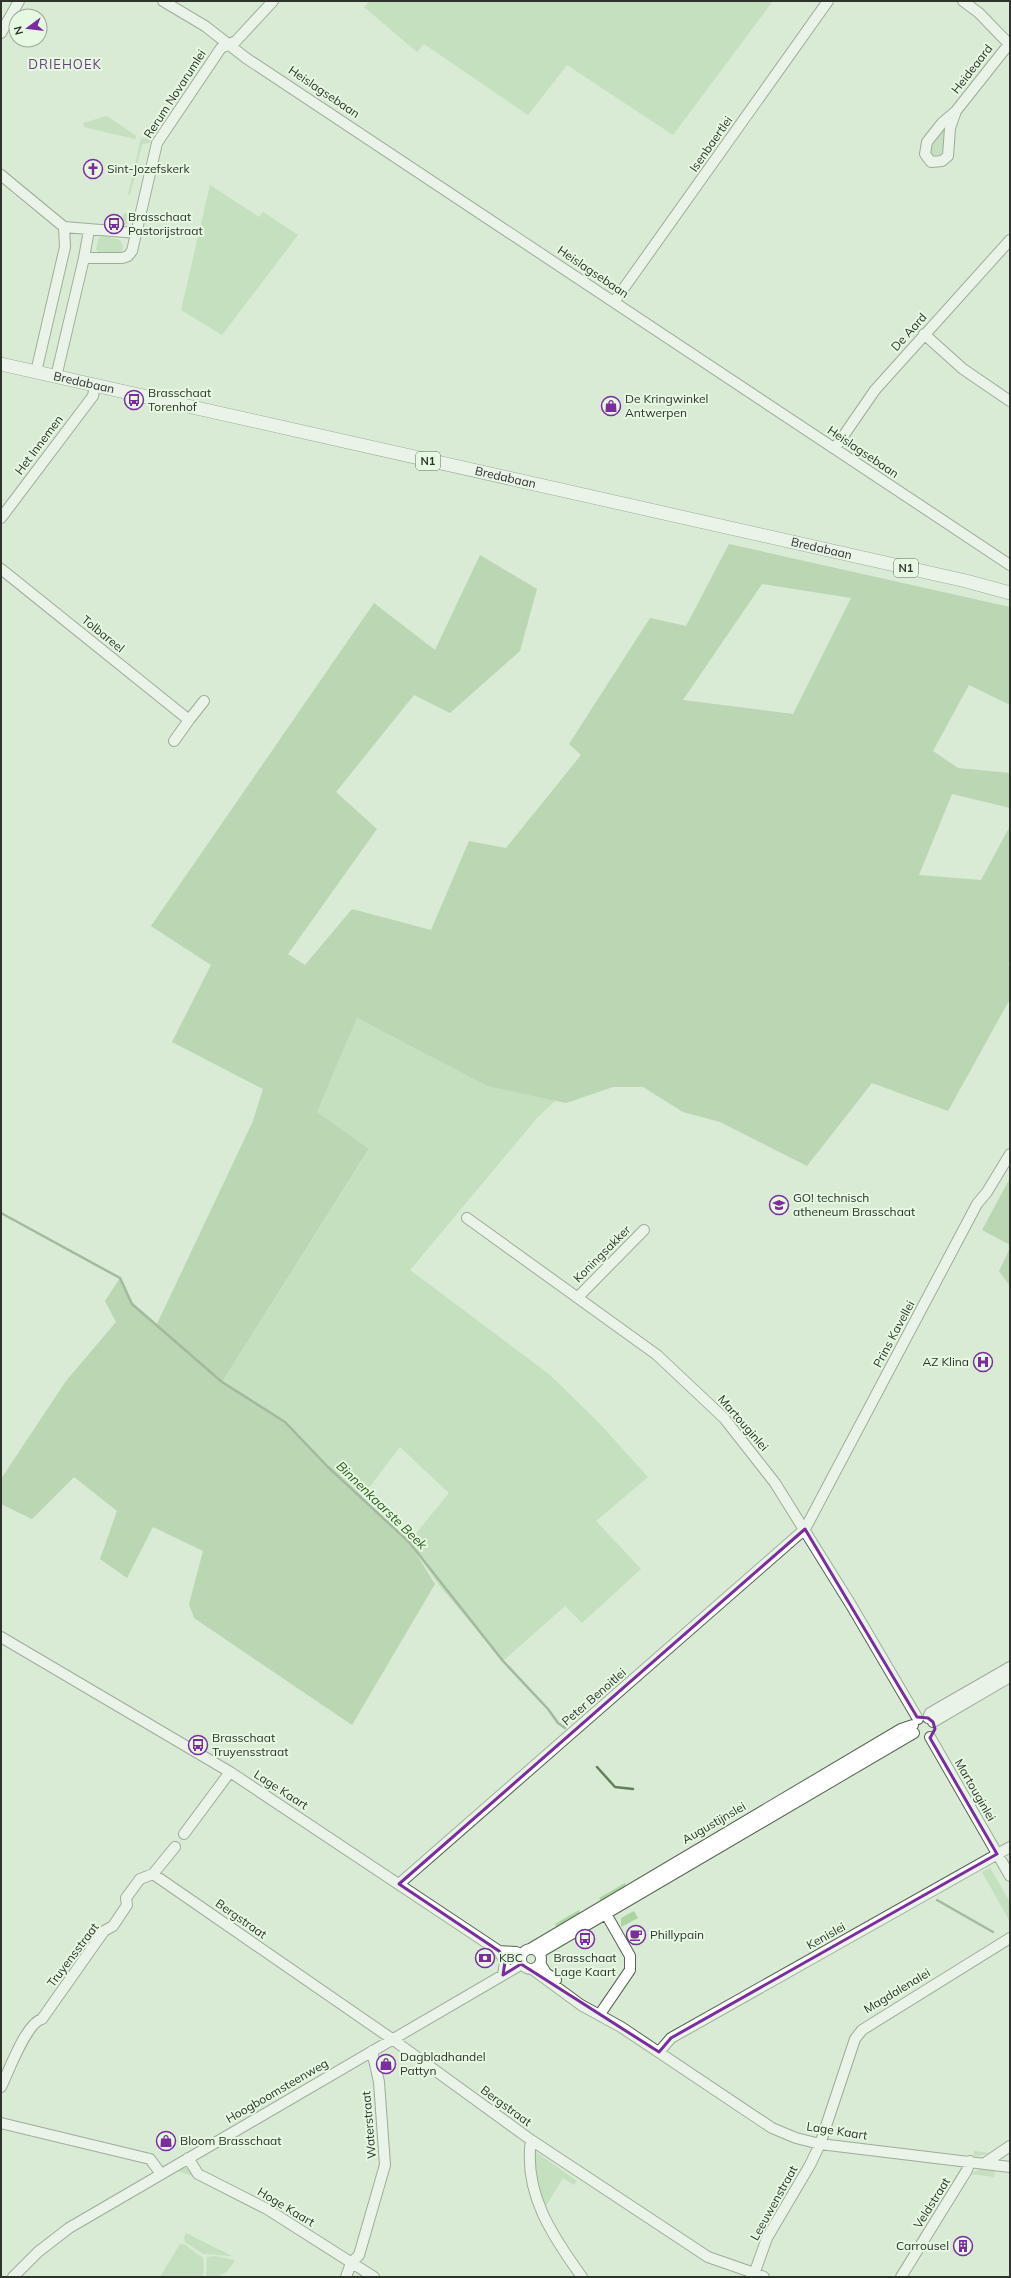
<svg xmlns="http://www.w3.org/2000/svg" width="1011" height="2278" font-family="Mulish,sans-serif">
  <rect width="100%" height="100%" fill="#d9ead5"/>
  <path fill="#acd4a3" d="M370,1H773L673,135L567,65L528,115L424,44L417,52L364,7Z
    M107,116L136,136L135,139L84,127L83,123Z
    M945,123L946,147L940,155H933L929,151L930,142Z
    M141,138L153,139L149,143L142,144L130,195H128Z
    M210,185L259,217L263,212L298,235L222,335L181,310Z
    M130,211L134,213V220L121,227L124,213L128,214Z
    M104,236L120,240L123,246L122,250L119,253L98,252L96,249L99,237Z
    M357,1018L487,1086L556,1100L537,1118L410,1270L550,1375L599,1423L648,1477L596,1521L641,1569L582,1623L565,1606L503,1661L438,1584L409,1542L449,1493L400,1447L361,1498L328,1467L222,1382L369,1150L317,1112Z
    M990,1868L1010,1902V1922L982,1872Z
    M625,1883L626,1886L601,1901L599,1898Z
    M579,1910L580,1913L557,1927L555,1924Z
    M634,1911L638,1918L621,1927V1918Z
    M533,2150L577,2181L574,2185L563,2178L543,2211L536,2181Z
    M974,2151L991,2153L974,2157Z
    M184,2167L189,2169L193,2174L192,2176L178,2171V2169Z
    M980,2169L995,2170L994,2177L971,2174Z
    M186,2233L232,2256L203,2254L185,2242L184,2237Z
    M180,2244L185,2245L203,2258L204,2267L203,2277H160Z
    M215,2256L235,2260C226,2274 223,2277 206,2277L207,2257Z"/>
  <path fill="#95bf8a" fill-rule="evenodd" d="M729,544L1010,607V705L969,685L933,751L958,768L1010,773V808L952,794L919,875L981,880L1010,826V961L1008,965H1010V999L948,1111L872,1083L807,1166L720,1122L683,1112L643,1087H613L566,1103L487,1086L357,1018L317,1112L369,1149L222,1382L285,1422L328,1467L409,1542L435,1584L352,1725L194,1618L189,1604L203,1551L153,1527L127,1578L100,1559L117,1511L74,1477L32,1519L1,1504V1479L66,1381L116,1322L105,1301L120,1278L132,1303L157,1324L253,1121L263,1089L172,1042L211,965L151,926L374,603L435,650L480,555L537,589L520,651L450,713L414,695L336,792L377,829L288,954L305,965L352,909L431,930L469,841L506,848L581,755L569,744L650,618L686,626ZM762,584L851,598L793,714L683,700Z
    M1010,1178V1245L982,1230Z
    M1010,1248V1286L999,1271Z"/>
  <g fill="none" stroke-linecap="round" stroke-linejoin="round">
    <path stroke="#62805b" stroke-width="2.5" d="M1,1213L120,1278L132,1304L222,1382L285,1422L328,1467L409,1542L503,1661L548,1709L558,1723L565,1728
      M597,1767L615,1787L633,1789
      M937,1900L993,1932"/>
    <g stroke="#566453" stroke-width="12">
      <path id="minor" d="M163,1L205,26L246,58L1010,565
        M963,1L979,13L1010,45
        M1,33L19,1
        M956,111L950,128L948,156L942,161L931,162L925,154L927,142L942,123L956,111L1009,44
        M1,175L64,227
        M84,258L89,230
        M614,302L828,1
        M924,334L963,369L1010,401
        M36,372L65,247L64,227L137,233
        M56,377L84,258H122L128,256L132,251L157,143L221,48L236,41L273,1
        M835,448L875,390L1010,240
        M1,518L93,396L95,386
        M1,569L189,720L174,741
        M189,720L204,701
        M467,1218L657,1355L724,1418L775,1483L851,1605L918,1719
        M578,1297L644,1230
        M1,1637L230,1772L499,1951L505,1962L503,1975
        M928,1718L930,1713L1010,1667
        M933,1722L1010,1677
        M930,1737L1010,1876
        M184,1834L230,1772
        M153,1874L392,2039L531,2140L708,2257L754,2273
        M399,1884L805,1529L977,1204L987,1192L1010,1154
        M521 1959a10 10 0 1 1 20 0a10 10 0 1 1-20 0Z
        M530,1949L901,1729L913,1725
        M499,1951L516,1952L521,1954
        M539,1953L914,1733
        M540,1963L546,1973L556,1980
        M532,1969L581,2005L621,2027L772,2128L796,2138L820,2144L1010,2167
        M602,2011L630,1970V1956L606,1914
        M659,2052L671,2038L1010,1847
        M1,2087C9,2071 26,2023 42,2019L104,1931L113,1926L127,1905L126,1898L140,1879L153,1874L175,1847
        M1,2123L150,2159L161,2174
        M531,2140C523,2193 553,2237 582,2277
        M188,2158L198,2174L267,2209L374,2277
        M985,2163L1010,2146
        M762,2276L764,2277
        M13,2277L38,2252L69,2228L522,1964
        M346,2277L351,2263L359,2255L385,2165L379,2082L372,2051
        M753,2277L767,2238L810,2165L820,2144L855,2039L862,2030L1010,1938
        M901,2277L967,2170L970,2161"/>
    </g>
    <g stroke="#566453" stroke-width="14">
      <g id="major">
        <path id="s1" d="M1,364L966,581L1010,593"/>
      </g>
    </g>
    <use href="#minor" stroke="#fff" stroke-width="10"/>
    <use href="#major" stroke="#fff" stroke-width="13"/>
  </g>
  <path d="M0 0H1011V2278H0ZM805,1529L917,1717L928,1718L933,1722L935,1729L930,1738L997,1854L671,2038L659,2052L521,1964L503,1975L505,1962L499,1951L399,1884Z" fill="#d9ead5" fill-opacity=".55" fill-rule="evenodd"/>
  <path fill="none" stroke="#7b2d9e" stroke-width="3" stroke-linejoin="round" d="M805,1529L917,1717L928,1718L933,1722L935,1729L930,1738L997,1854L671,2038L659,2052L521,1964L503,1975L505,1962L499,1951L399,1884Z"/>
  <defs>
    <g id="church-ring" transform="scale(1)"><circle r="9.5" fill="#e6f7e2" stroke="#7b2d9e" stroke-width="1.5"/><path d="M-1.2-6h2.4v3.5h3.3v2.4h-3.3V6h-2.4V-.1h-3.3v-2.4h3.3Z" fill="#7b2d9e"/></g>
    <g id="bus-ring" transform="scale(1)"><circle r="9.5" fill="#e6f7e2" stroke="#7b2d9e" stroke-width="1.5"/><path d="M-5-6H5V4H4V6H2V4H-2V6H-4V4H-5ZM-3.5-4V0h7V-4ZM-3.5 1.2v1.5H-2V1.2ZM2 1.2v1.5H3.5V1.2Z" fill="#7b2d9e"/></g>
    <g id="shop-ring" transform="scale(1)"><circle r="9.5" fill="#e6f7e2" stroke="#7b2d9e" stroke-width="1.5"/><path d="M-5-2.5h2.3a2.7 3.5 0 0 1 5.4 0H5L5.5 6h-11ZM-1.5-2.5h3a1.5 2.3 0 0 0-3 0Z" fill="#7b2d9e"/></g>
    <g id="school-ring" transform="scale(1)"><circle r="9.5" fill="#e6f7e2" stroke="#7b2d9e" stroke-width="1.5"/><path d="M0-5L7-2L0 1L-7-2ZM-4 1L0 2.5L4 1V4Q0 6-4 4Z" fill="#7b2d9e"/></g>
    <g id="hospital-ring" transform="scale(1)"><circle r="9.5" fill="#e6f7e2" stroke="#7b2d9e" stroke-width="1.5"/><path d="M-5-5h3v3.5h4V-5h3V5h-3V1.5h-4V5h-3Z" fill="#7b2d9e"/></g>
    <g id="cafe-ring" transform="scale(1)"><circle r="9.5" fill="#e6f7e2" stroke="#7b2d9e" stroke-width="1.5"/><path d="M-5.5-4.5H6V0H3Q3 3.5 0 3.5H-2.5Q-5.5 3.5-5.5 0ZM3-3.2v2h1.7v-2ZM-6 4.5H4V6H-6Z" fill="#7b2d9e"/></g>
    <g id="bank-ring" transform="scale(1)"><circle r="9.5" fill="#e6f7e2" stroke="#7b2d9e" stroke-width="1.5"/><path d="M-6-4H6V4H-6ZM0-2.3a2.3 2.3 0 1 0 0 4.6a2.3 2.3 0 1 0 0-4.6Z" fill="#7b2d9e"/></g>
    <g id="building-ring" transform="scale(1)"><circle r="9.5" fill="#e6f7e2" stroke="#7b2d9e" stroke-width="1.5"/><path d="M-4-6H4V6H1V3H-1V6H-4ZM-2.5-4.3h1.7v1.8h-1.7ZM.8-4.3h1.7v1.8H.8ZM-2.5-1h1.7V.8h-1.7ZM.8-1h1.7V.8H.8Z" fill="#7b2d9e"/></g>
  </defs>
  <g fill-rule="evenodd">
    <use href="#church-ring" x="93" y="169"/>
    <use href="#bus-ring" x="114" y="224"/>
    <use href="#bus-ring" x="134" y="400"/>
    <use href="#shop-ring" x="611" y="406"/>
    <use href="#school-ring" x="779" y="1205"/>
    <use href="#hospital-ring" x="983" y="1362"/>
    <use href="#bus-ring" x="198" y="1745"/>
    <use href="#cafe-ring" x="636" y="1935"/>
    <use href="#bus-ring" x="585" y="1939"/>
    <use href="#bank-ring" x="485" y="1958"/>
    <use href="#shop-ring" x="386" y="2064"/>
    <use href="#shop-ring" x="166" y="2141"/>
    <use href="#building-ring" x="963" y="2246"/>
  </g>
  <g text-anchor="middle" stroke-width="4" stroke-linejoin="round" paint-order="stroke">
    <g fill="#e6f7e2" stroke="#656e63" stroke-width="1">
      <rect x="416" y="452" width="24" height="18" rx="3"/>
      <rect x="894" y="559" width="24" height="18" rx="3"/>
    </g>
    <g font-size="11" font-weight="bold" fill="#2e342c">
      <text x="428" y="465">N1</text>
      <text x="906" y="572">N1</text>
    </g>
    <g font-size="12" fill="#2e342c" stroke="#e6f7e2">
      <text transform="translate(972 69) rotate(-52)" y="4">Heideaard</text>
      <text transform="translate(324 92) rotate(34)" y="4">Heislagsebaan</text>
      <text transform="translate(175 94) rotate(-57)" y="4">Rerum Novarumlei</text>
      <text transform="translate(711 144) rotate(-55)" y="4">Isenbaertlei</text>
      <text transform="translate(593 272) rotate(34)" y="4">Heislagsebaan</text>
      <text transform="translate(909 332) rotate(-48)" y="4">De Aard</text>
      <text dy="4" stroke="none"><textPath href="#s1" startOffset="85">Bredabaan</textPath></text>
      <text transform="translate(39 445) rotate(-53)" y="4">Het Innemen</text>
      <text transform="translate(863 452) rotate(34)" y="4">Heislagsebaan</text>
      <text dy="4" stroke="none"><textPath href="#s1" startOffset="517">Bredabaan</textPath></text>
      <text dy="4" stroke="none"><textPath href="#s1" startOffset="841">Bredabaan</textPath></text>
      <text transform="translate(103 634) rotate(39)" y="4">Tolbareel</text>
      <text transform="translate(602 1254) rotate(-45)" y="4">Koningsakker</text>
      <text transform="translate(894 1334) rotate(-62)" y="4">Prins Kavellei</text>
      <text transform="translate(743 1423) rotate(49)" y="4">Martouginlei</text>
      <text transform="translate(594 1697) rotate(-41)" y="4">Peter Benoitlei</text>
      <text transform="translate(281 1790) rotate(33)" y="4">Lage Kaart</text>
      <text transform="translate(975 1790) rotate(60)" y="4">Martouginlei</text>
      <text transform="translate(714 1823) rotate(-30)" y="4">Augustijnslei</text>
      <text transform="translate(241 1919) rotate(35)" y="4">Bergstraat</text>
      <text transform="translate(826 1936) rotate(-29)" y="4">Kenislei</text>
      <text transform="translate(73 1955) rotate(-53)" y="4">Truyensstraat</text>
      <text transform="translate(897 1991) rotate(-31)" y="4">Magdalenalei</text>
      <text transform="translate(277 2091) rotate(-30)" y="4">Hoogboomsteenweg</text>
      <text transform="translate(506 2106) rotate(36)" y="4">Bergstraat</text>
      <text transform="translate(369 2125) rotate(-95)" y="4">Waterstraat</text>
      <text transform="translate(837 2131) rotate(9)" y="4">Lage Kaart</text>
      <text transform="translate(774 2203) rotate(-61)" y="4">Leeuwenstraat</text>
      <text transform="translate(932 2203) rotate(-58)" y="4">Veldstraat</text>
      <text transform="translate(286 2207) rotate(31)" y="4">Hoge Kaart</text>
    </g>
    <g font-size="12" fill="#2e342c" stroke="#e6f7e2" text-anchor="start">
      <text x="107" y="173">Sint-Jozefskerk</text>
      <text x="128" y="221">Brasschaat<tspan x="128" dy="14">Pastorijstraat</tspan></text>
      <text x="148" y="397">Brasschaat<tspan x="148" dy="14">Torenhof</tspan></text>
      <text x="625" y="403">De Kringwinkel<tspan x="625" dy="14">Antwerpen</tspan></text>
      <text x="793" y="1202">GO! technisch<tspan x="793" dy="14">atheneum Brasschaat</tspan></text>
      <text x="969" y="1366" text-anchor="end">AZ Klina</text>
      <text x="212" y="1742">Brasschaat<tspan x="212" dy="14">Truyensstraat</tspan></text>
      <text x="650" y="1939">Phillypain</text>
      <text x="499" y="1962">KBC</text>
      <text x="585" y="1962" text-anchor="middle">Brasschaat<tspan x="585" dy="14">Lage Kaart</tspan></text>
      <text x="400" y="2061">Dagbladhandel<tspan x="400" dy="14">Pattyn</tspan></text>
      <text x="180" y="2145">Bloom Brasschaat</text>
      <text x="949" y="2250" text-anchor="end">Carrousel</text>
    </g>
    <g font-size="13" letter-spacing="1" fill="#68427b" stroke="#e6f7e2">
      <text x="65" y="69">DRIEHOEK</text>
    </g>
    <g font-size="13" font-style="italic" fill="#2b601c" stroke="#e6f7e2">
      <text transform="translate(382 1505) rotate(44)" y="5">Binnenkaarste Beek</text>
    </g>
  </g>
  <rect width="1011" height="2278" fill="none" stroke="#2e342c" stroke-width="4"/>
  <g transform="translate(28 28) rotate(255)"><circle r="19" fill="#e6f7e2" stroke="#9ca999"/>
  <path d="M0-3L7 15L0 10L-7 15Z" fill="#7b2d9e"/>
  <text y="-6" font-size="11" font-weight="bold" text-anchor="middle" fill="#2e342c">N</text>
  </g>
</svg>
